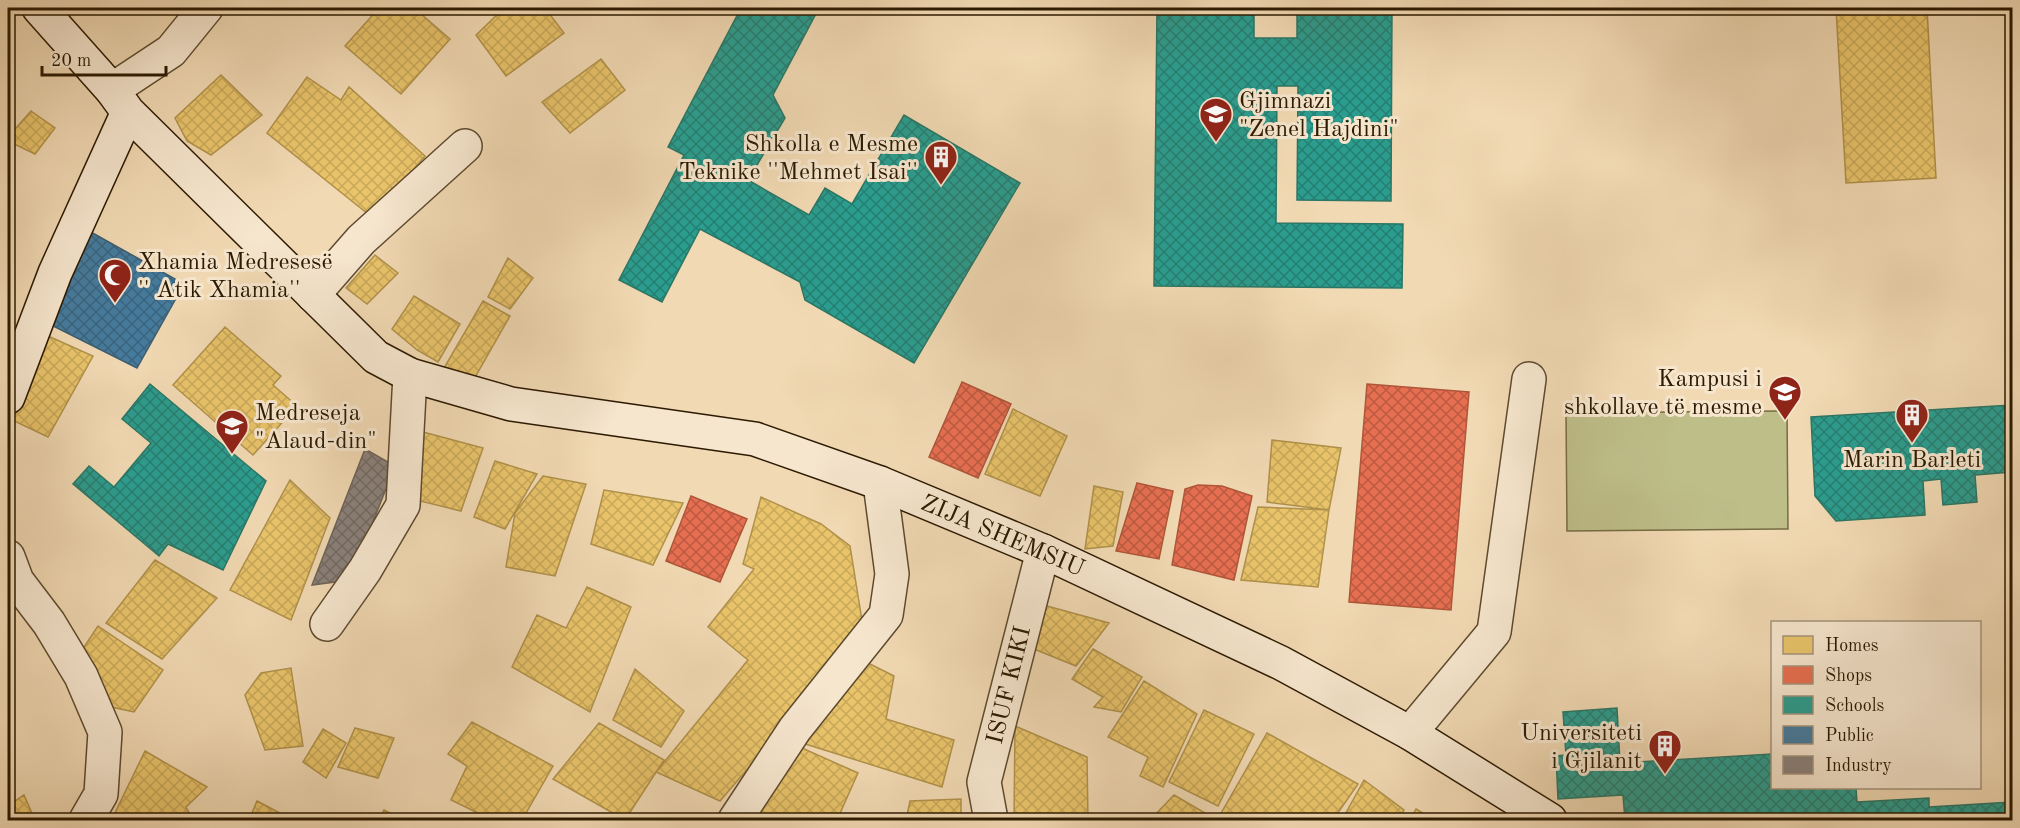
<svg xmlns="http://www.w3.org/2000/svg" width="2020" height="828" font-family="'Old Standard TT',serif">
  <defs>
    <pattern id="homes-cross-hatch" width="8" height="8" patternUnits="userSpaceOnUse" patternTransform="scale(1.5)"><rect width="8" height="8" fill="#e9c46a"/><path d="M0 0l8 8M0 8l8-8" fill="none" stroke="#c8a85a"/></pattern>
    <pattern id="shops-cross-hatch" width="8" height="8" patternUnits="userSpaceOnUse" patternTransform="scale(1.5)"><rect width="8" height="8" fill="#e76f51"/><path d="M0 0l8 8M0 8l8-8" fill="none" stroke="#bb5a41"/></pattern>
    <pattern id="schools-cross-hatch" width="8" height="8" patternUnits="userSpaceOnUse" patternTransform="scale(1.5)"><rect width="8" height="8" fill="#2a9d8f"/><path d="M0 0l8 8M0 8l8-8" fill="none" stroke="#247f72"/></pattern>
    <pattern id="public-cross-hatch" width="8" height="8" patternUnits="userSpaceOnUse" patternTransform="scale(1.5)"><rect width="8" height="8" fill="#457b9d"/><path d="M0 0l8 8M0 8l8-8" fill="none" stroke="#3a647e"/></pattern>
    <pattern id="industry-cross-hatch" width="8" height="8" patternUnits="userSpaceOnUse" patternTransform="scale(1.5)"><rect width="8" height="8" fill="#8a817c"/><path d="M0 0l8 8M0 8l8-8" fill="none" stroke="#716963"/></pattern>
  </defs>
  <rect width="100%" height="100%" fill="#f1d9b3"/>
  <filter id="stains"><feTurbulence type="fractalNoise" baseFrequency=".00333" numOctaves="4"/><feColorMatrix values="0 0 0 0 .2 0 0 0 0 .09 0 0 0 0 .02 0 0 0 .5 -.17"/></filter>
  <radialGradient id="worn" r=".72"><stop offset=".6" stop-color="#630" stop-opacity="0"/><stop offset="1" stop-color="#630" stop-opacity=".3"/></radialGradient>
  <path fill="#bebe89" stroke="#756c45" stroke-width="1.5" d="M1787,411L1788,529L1567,531L1566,413Z"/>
  <path fill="url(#homes-cross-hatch)" stroke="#b0914a" stroke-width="1.5" d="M379,8H414L450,39L401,94L345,46Z
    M504,8H545L564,33L506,76L476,35Z
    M1836,8H1927L1936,178L1846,183Z
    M601,59L625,90L570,133L542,102Z
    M221,75L262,115L211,155L187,141L175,118Z
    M307,77L341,100L349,87L425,156L373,218L267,133Z
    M31,111L55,128L35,154L8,141V137Z
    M375,255L398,273L367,304L346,288Z
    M508,258L533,278L510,309L488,297Z
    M414,296L460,324L438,362L417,350L392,329Z
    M483,301L510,316L474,379L444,368Z
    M225,327L281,376L273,385L297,406L253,455L173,385Z
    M48,336L93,356L48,437L12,420Z
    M1013,409L1067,436L1040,496L985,474Z
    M412,429L483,448L461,511L412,499Z
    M1272,440L1341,448L1329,510L1267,502Z
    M495,461L537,474L505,529L474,517Z
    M543,476L586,484L555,576L506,567L515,513Z
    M290,480L330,518L291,620L230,590Z
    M1094,486L1123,492L1113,546L1085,549Z
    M604,490L683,503L653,565L591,544Z
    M761,497L821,524L850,546L864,633L720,801L656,772L748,660L708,627L754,569L743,564Z
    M1258,507L1329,510L1318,587L1241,580Z
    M155,560L217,598L162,659L106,623Z
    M587,587L631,607L590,712L512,667L537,615L566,628Z
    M1036,603L1109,623L1076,666L1024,645Z
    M98,626L163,670L134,712L102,705L76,659Z
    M1093,649L1142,677L1121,712L1094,707L1103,697L1072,679Z
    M858,658L894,676L886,719L954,740L942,787L799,742Z
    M291,668L303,746L265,750L245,695L261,673Z
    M635,669L684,711L661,747L613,720Z
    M1144,681L1197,714L1163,787L1140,776L1148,757L1108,737Z
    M1204,710L1254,734L1218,806L1169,782Z
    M472,722L553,766L522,820H492L451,800L467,766L448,754Z
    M599,723L664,760L625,820L553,779Z
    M1015,726L1087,757L1088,820H1014Z
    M355,728L394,738L378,778L338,767Z
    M323,729L346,743L326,778L303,762Z
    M1267,733L1358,784L1333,820H1228L1220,815Z
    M793,744L858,773L837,820H741Z
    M145,751L207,787L186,807L193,820L112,819Z
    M1364,780L1404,810L1398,820H1342Z
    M24,795L35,820H8V806Z
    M1174,795L1217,820H1159L1153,817Z
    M961,799V820H906L910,801Z
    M257,801L293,820H249Z
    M1416,809L1434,820H1410Z
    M384,810L403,820H378Z"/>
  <path fill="url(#shops-cross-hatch)" stroke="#af5639" stroke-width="1.5" d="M962,382L1011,404L978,478L929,457Z
    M1367,384L1469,392L1451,610L1349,602Z
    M1137,483L1173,491L1159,559L1116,551Z
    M1198,485L1222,486L1252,496L1234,580L1172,565L1185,489Z
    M691,496L747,519L720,582L666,561Z"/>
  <path fill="url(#schools-cross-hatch)" stroke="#2b7664" stroke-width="1.5" d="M741,8H819L773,95L785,118L748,180L809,215L825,188L852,204L904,115L1020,183L914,363L805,300L800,282L700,229L662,302L619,280L684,155L668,147Z
    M1157,8H1254V38H1297V8H1392L1391,201L1297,200L1298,86H1277L1276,223L1403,224L1402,288L1154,286Z
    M150,384L266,481L223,570L168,544L159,556L73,484L89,466L114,487L151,443L122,419Z
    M2012,405V472L1975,475L1977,502L1943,505L1941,479L1923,481L1925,515L1836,521L1815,496L1811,417Z
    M1617,708L1620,763L1772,754V788H1856L1857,802L1929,798V807L2012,802V820H1625L1623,795L1558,799L1556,756L1566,755L1563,712Z"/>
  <path fill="url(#public-cross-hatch)" stroke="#3e5e6e" stroke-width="1.5" d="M89,231L184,284L137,368L47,323Z"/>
  <path fill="url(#industry-cross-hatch)" stroke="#6e6257" stroke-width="1.5" d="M365,449L395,466L350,580L312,585Z"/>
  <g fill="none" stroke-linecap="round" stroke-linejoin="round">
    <g stroke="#5d4a2e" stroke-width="36">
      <path id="street" d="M112,90L171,51L206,8
        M313,295L361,240L465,146
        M8,557L17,581L49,623L81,676L105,732L101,794L86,820
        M327,624L365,570L403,505L410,375
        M1410,733L1494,632L1529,379
        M735,820L795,729L886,615L892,574L880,483
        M991,820L984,782L1043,551"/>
    </g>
    <g stroke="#2c1a01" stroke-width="36">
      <path id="secondary" d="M39,8L112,90L128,112L376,357L410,375L511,404L755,439L880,483L1043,551L1281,663L1410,733L1550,820
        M8,397L55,273L128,112"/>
    </g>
    <use href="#street" stroke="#f6e6ce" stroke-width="33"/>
    <use href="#secondary" stroke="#f6e6ce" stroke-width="33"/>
  </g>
  <defs>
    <g id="school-pin" transform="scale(1.725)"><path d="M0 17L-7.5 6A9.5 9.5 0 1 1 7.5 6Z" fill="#8f2418" stroke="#f6e6ce"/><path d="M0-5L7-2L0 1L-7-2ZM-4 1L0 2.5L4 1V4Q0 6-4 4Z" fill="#fff"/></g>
    <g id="building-pin" transform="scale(1.725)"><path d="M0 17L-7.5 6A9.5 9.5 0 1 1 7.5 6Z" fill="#8f2418" stroke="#f6e6ce"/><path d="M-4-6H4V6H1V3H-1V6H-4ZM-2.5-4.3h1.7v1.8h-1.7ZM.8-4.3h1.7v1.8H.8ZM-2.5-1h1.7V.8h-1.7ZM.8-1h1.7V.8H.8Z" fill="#fff"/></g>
    <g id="mosque-pin" transform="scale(1.725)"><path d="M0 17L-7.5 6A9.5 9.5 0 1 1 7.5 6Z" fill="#8f2418" stroke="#f6e6ce"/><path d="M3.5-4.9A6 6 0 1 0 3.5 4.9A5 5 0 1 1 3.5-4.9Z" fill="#fff"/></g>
  </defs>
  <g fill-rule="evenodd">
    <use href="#school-pin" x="1216" y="114"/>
    <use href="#building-pin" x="941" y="157"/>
    <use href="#mosque-pin" x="115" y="275"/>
    <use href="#school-pin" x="1785" y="392"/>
    <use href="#building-pin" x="1912" y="415"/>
    <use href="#school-pin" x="232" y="426"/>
    <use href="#building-pin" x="1665" y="746"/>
  </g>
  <g text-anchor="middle" stroke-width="6" stroke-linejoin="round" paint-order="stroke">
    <g font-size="24" fill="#2c1a01" stroke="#f6e6ce" text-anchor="start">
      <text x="1239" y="108">Gjimnazi<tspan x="1239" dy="28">"Zenel Hajdini"</tspan></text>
      <text x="918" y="151" text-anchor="end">Shkolla e Mesme<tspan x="918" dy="28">Teknike ''Mehmet Isai''</tspan></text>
      <text x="138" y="269">Xhamia Medresesë<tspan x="138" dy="28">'' Atik Xhamia''</tspan></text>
      <text x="1762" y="386" text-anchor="end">Kampusi i<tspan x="1762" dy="28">shkollave të mesme</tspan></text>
      <text x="255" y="420">Medreseja<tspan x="255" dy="28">"Alaud-din"</tspan></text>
      <text x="1912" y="467" text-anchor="middle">Marin Barleti</text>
      <text x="1642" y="740" text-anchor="end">Universiteti<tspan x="1642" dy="28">i Gjilanit</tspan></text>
    </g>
    <g font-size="24" fill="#2c1a01" stroke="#f6e6ce">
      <text transform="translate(1003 535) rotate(23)" y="8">ZIJA SHEMSIU</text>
      <text transform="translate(1008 685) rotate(-76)" y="8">ISUF KIKI</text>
    </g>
  </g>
  <rect width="2020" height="828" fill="none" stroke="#f1d9b3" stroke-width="30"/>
  <rect x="9" y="9" width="2002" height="810" fill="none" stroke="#2c1a01" stroke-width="3"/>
  <rect x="15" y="15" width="1990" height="798" fill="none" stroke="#2c1a01" stroke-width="1.5"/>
  <rect x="1771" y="621" width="210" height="168" fill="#f6e6ce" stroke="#a5947c" stroke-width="1.5"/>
  <rect x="1783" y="636" width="30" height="18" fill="#e9c46a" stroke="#a5947c" stroke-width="1.5"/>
  <text x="1825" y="651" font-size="18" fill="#2c1a01">Homes</text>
  <rect x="1783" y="666" width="30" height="18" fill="#e76f51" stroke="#a5947c" stroke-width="1.5"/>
  <text x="1825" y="681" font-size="18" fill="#2c1a01">Shops</text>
  <rect x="1783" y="696" width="30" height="18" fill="#2a9d8f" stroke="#a5947c" stroke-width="1.5"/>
  <text x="1825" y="711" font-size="18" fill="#2c1a01">Schools</text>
  <rect x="1783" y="726" width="30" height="18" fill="#457b9d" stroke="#a5947c" stroke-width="1.5"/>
  <text x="1825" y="741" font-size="18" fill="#2c1a01">Public</text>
  <rect x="1783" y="756" width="30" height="18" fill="#8a817c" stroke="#a5947c" stroke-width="1.5"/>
  <text x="1825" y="771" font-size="18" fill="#2c1a01">Industry</text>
  <path d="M42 66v9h124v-9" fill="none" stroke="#2c1a01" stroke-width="3"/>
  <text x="51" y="66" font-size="18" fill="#2c1a01" stroke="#f6e6ce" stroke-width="4.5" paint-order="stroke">20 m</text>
  <rect width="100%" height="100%" filter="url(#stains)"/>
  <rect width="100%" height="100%" fill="url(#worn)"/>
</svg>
